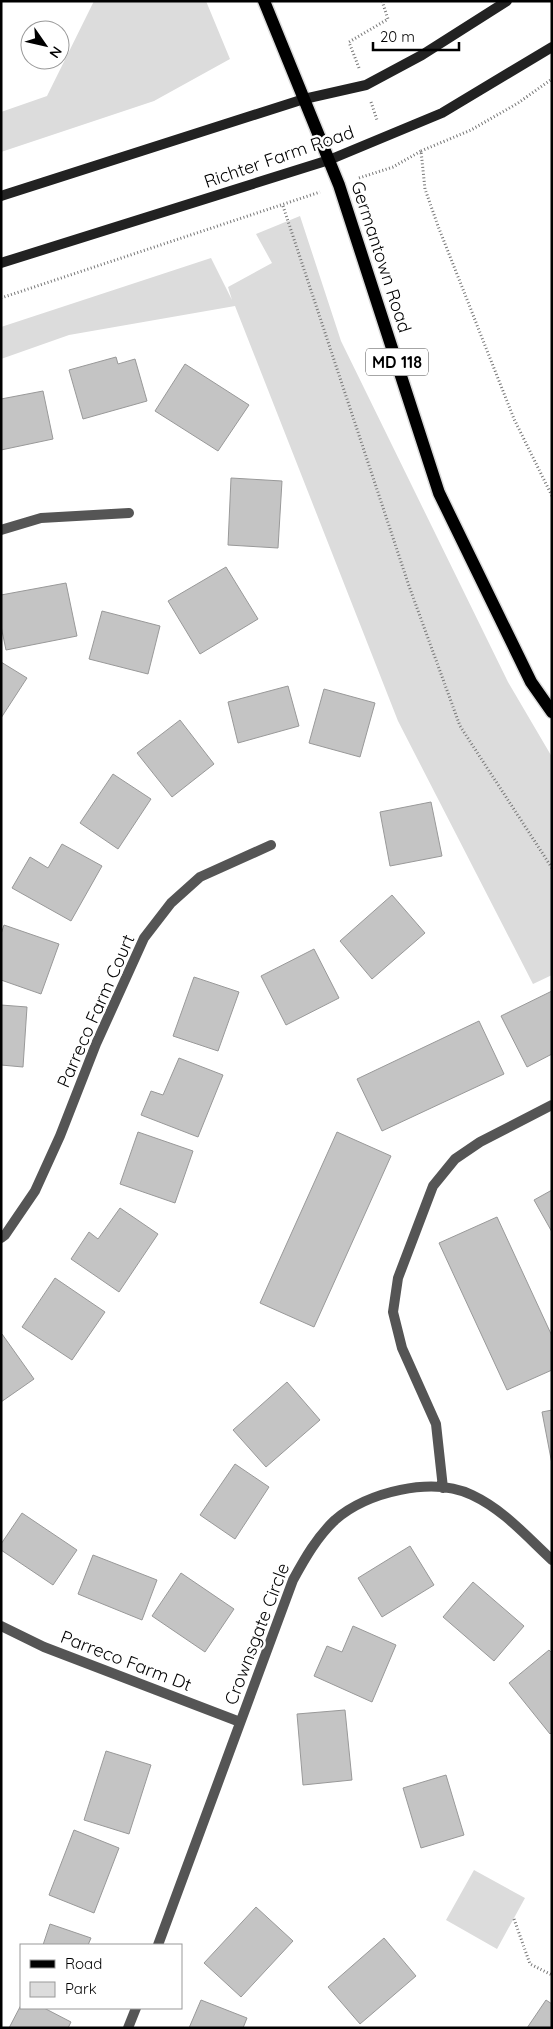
<svg xmlns="http://www.w3.org/2000/svg" width="553" height="2029" font-family="Quicksand,sans-serif">
  <rect width="100%" height="100%" fill="#fff"/>
  <path fill="#dcdcdc" d="M94,1H206L230,59L154,101L1,152V112L47,96Z
    M300,216L341,341L508,682L552,757V975L533,984L398,721L235,306L69,335L1,359V327L211,258L232,300L228,287L272,263L256,234Z
    M474,1870L525,1898L497,1949L446,1920Z"/>
  <path fill="#c4c4c4" stroke="#999" d="M116,357L118,364L135,359L147,401L83,419L69,370Z
    M185,364L249,405L218,451L155,411Z
    M43,391L53,439L1,450V399Z
    M231,478L282,481L278,548L228,545Z
    M226,567L258,619L200,654L168,601Z
    M66,583L77,636L6,650L1,626V595Z
    M102,611L160,626L148,674L89,659Z
    M1,662L27,678L1,718Z
    M288,686L299,726L238,743L228,702Z
    M324,689L375,703L360,757L309,743Z
    M180,720L214,764L172,797L137,753Z
    M113,774L151,799L118,849L80,823Z
    M431,802L442,856L390,866L380,812Z
    M62,844L102,866L71,921L12,888L30,857L48,868Z
    M392,895L425,933L372,979L340,941Z
    M4,925L59,944L41,994L1,980V934Z
    M314,949L339,998L286,1025L261,976Z
    M194,977L239,992L218,1051L173,1036Z
    M552,991V1054L527,1067L501,1016Z
    M1,1005L27,1007L23,1067L1,1065Z
    M479,1021L504,1074L382,1131L357,1079Z
    M179,1058L223,1075L198,1137L141,1115L151,1091L163,1095Z
    M138,1132L193,1151L175,1203L120,1184Z
    M337,1132L391,1156L314,1327L260,1303Z
    M552,1190V1232L534,1200Z
    M120,1208L158,1234L119,1292L71,1259L89,1232L98,1239Z
    M497,1217L552,1336V1370L507,1390L439,1243Z
    M55,1278L105,1312L72,1360L22,1327Z
    M1,1334H2L34,1379L1,1402Z
    M287,1382L320,1420L266,1467L233,1430Z
    M552,1410V1464L542,1412Z
    M235,1464L269,1487L235,1539L200,1515Z
    M22,1513L77,1550L53,1585L1,1550V1544Z
    M410,1546L434,1585L382,1617L358,1578Z
    M93,1555L157,1580L142,1620L78,1594Z
    M181,1573L234,1609L205,1652L152,1616Z
    M473,1582L524,1626L494,1661L443,1617Z
    M353,1626L396,1645L372,1702L314,1676L327,1646L342,1652Z
    M549,1650L552,1653V1732L550,1734L509,1683Z
    M345,1710L352,1780L303,1785L297,1714Z
    M106,1751L151,1765L129,1834L84,1820Z
    M446,1775L464,1835L421,1848L403,1788Z
    M74,1830L119,1848L94,1913L49,1895Z
    M256,1907L293,1941L241,1997L204,1963Z
    M50,1924L91,1938L88,1945H43Z
    M384,1938L416,1976L360,2024L328,1987Z
    M201,2000L247,2018L243,2028H189Z
    M546,2000L552,2004V2028H527Z
    M21,2005V2008H44L71,2022L68,2028H9Z"/>
  <g fill="none" stroke-linecap="round" stroke-linejoin="round">
    <g stroke="#dbdbdb" stroke-width="15">
      <path id="primary" d="M264,1L339,185L439,493L531,682L552,712"/>
    </g>
    <path stroke="#777" stroke-width="3" stroke-dasharray="1 2.5" stroke-linecap="butt" d="M359,68L349,42L388,19L382,1
      M371,102L377,120
      M421,151L471,130L518,103L552,79
      M359,178L393,167L421,151L425,189L438,226L514,419L552,496
      M283,206L409,586L460,726L552,868
      M1,298L320,192
      M514,1919L530,1964L552,1975"/>
    <path stroke="#555" stroke-width="10" d="M1,530L41,518L129,513
      M1,1238L5,1235L35,1191L60,1136L96,1044L144,938L171,903L200,877L271,845
      M443,1488L436,1424L402,1348L393,1312L398,1278L433,1186L455,1159L480,1142L552,1105
      M1,1626L44,1647L240,1722
      M158,1945L293,1580C305,1558 317,1537 335,1520C367,1492 432,1476 472,1495C504,1510 526,1536 552,1560
      M128,2028L136,2008"/>
    <path stroke="#222" stroke-width="10" d="M1,196L304,99L366,85L422,55L507,1
      M1,263L329,160L442,113L552,47"/>
    <use href="#primary" stroke="#000" stroke-width="12"/>
  </g>
  <g text-anchor="middle" stroke-width="5" stroke-linejoin="round" paint-order="stroke">
    <rect fill="#fff" stroke="#4c4c4c" stroke-width="1" x="366" y="348.5" width="62" height="27" rx="4"/>
    <g font-size="16" font-weight="bold" fill="#000">
      <text x="397" y="368">MD 118</text>
    </g>
    <g font-size="18" fill="#000" stroke="#fff">
      <text transform="translate(279 157) rotate(-19)" y="6">Richter Farm Road</text>
      <text transform="translate(381 257) rotate(72)" y="6">Germantown Road</text>
      <text transform="translate(96 1011) rotate(-66)" y="6">Parreco Farm Court</text>
      <text transform="translate(257 1634) rotate(-69)" y="6">Crownsgate Circle</text>
      <text transform="translate(126 1661) rotate(21)" y="6">Parreco Farm Dt</text>
    </g>
  </g>
  <rect width="553" height="2029" fill="none" stroke="#000000" stroke-width="5"/>
  <rect x="20" y="1944" width="162" height="65" fill="#ffffff" stroke="#999999"/>
  <rect x="30" y="1960" width="25" height="8" fill="#000000" stroke="#999999"/>
  <text x="65" y="1969" font-size="15" fill="#000000">Road</text>
  <rect x="30" y="1982" width="25" height="15" fill="#dcdcdc" stroke="#999999"/>
  <text x="65" y="1994" font-size="15" fill="#000000">Park</text>
  <g transform="translate(45 45) rotate(124)"><circle r="24" fill="#ffffff" stroke="#999999"/>
  <path d="M0-4L9 19L0 12L-9 19Z" fill="#000000"/>
  <text y="-8" font-size="14" font-weight="bold" text-anchor="middle" fill="#000000">N</text>
  </g>
  <path d="M373 42v8h86v-8" fill="none" stroke="#000000" stroke-width="2.5"/>
  <text x="380" y="42" font-size="15" fill="#000000" stroke="#ffffff" stroke-width="4" paint-order="stroke">20 m</text>
</svg>
